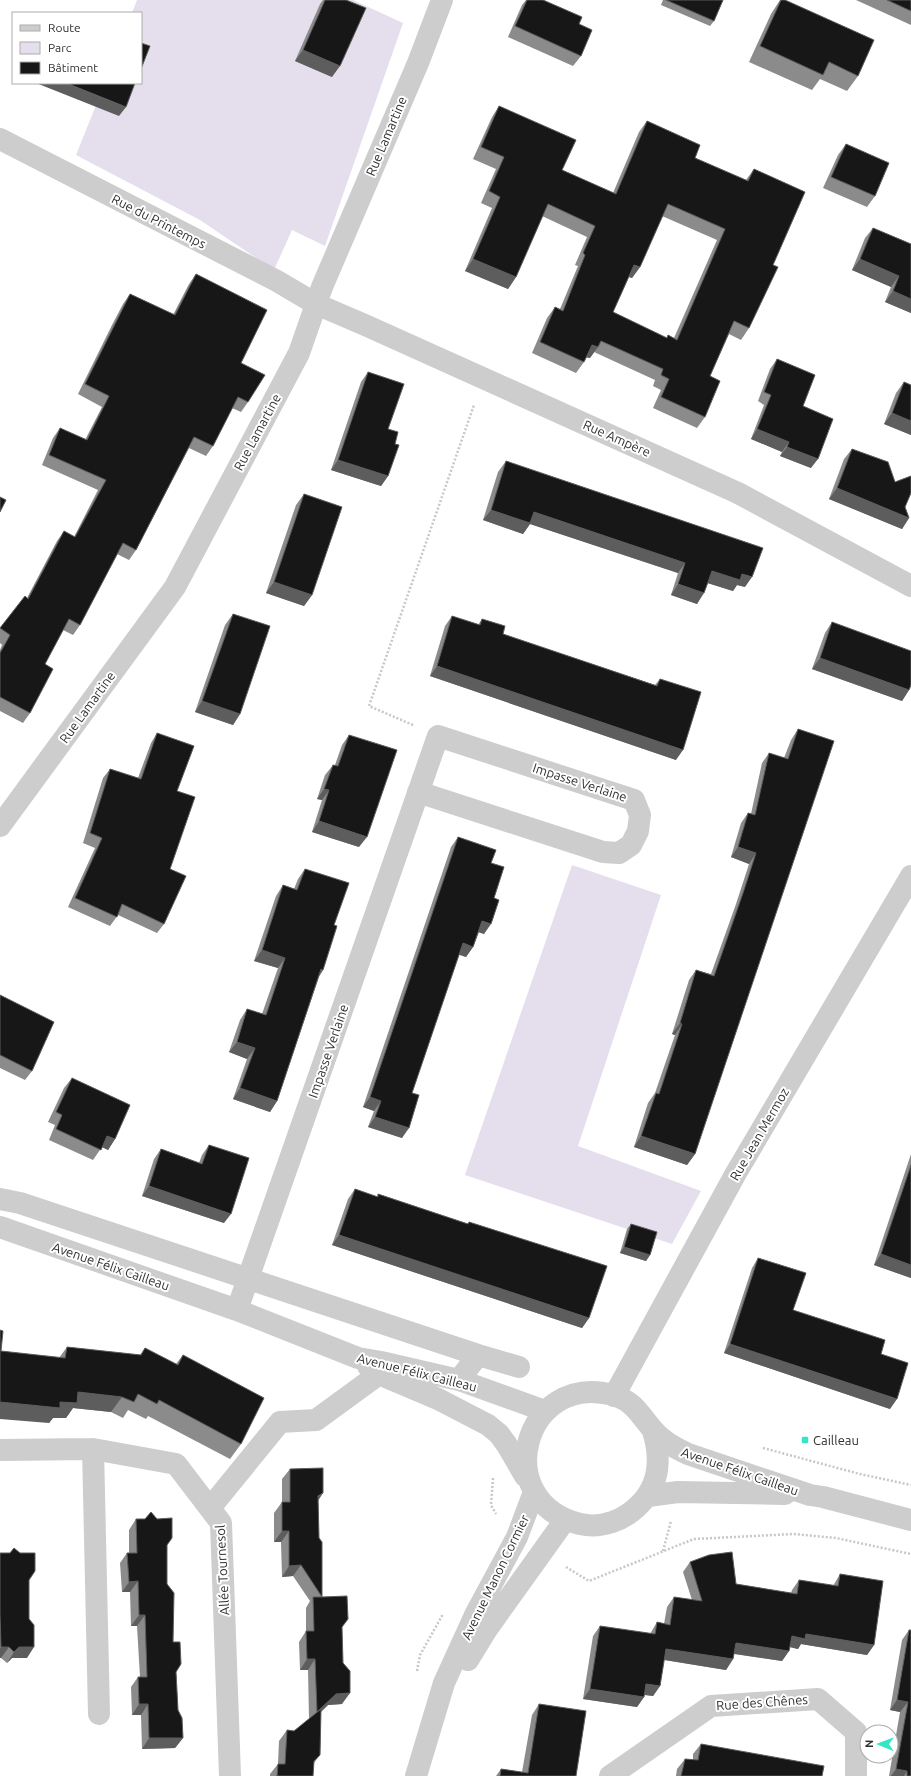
<svg xmlns="http://www.w3.org/2000/svg" width="911" height="1776" font-family="Ubuntu,sans-serif">
  <rect width="100%" height="100%" fill="#fff"/>
  <path fill="#e4deed" d="M137,0H353L403,23L325,246L292,230L274,270L200,220L76,155L105,83H141V13H132Z
    M572,865L661,895L578,1146L701,1191L672,1244L465,1175Z"/>
  <g fill="none" stroke-linecap="round" stroke-linejoin="round">
    <path stroke="#c7c7c7" stroke-width="2.5" stroke-dasharray="2 2" stroke-linecap="butt" d="M413,725L369,706L474,405
      M763,1448L860,1474L911,1485
      M493,1478L491,1505L496,1514
      M663,1551L671,1521
      M566,1567L589,1581L694,1539L794,1534L836,1538L911,1554
      M417,1671L420,1655L443,1614"/>
    <path stroke="#cdcdcd" stroke-width="22" d="M0,139L277,281L316,304L365,325L738,493L911,586
      M0,826L175,587L299,353L322,287L418,63L442,0
      M0,1199L20,1203L478,1355L459,1380
      M0,1227L237,1310L358,1358L381,1362L459,1380L545,1411
      M237,1310L438,736L634,800L640,815L638,831L631,845L619,853L603,852L418,792
      M478,1355L519,1367
      M368,1366L379,1374L438,1399L488,1425L499,1434L507,1445L525,1476
      M614,1396L736,1173L911,876
      M653,1431C661,1457 660,1484 640,1504C625,1520 602,1529 580,1524C488,1501 524,1371 613,1395C634,1401 640,1415 653,1430C662,1441 675,1448 688,1454L810,1495L823,1497L911,1520
      M93,1449L99,1714
      M0,1450L93,1449L176,1464L221,1523L230,1776
      M648,1496L678,1492L785,1494
      M210,1508L280,1422L316,1420L379,1374
      M468,1660L487,1629L565,1520
      M416,1776L444,1683L475,1615L517,1537L534,1492
      M610,1776L711,1706L818,1699L856,1732V1776"/>
  </g>
  <path fill="#8b8b8b" fill-rule="evenodd" d="M323,0H346L332,77L295,61L320,4Z
    M526,0H543L579,24L581,56L573,66L508,37L522,5Z
    M663,0H723L714,21L710,26L661,5Z
    M780,0H785L858,76L847,91L820,79L812,90L749,62L771,14Z
    M856,0H911V25Z
    M499,106L562,170L613,193L639,132L647,121L695,158L746,180L754,169L773,265L749,328L741,340L729,334L710,376L705,417L697,428L653,408L661,390L653,386L655,380L594,352L590,358L586,357L584,362L576,373L532,353L547,318L555,307L560,309L578,266L575,265L587,237L542,216L516,277L508,289L465,271L492,208L481,203L496,169L473,159L492,117ZM662,216L717,240L674,338L668,335L666,338L613,312L629,277L632,278L640,267Z
    M846,144L875,196L867,207L823,188L838,155Z
    M873,228L911,244V313L885,302L891,287L852,270L865,238Z
    M196,274L241,363L248,402L241,412L232,408L213,446L206,456L189,448L136,550L129,560L117,554L80,625L73,635L63,630L45,664L30,713L23,723L0,711V650L2,645L0,643V628L27,598L57,541L64,531L74,537L98,490L42,465L53,438L60,428L85,440L102,407L78,394L112,325L123,304L130,294L173,315L189,284Z
    M777,359L803,406L811,468L780,456L782,452L751,439L764,405L758,401L770,369Z
    M368,372L388,429L395,444L388,476L381,486L331,470L361,382Z
    M904,382L911,435L884,424L896,393Z
    M852,449L905,507L909,518L902,529L829,499L844,459Z
    M506,461L745,587L737,585L733,591L708,583L697,604L671,595L678,573L530,524L523,534L483,520L498,472Z
    M304,494L312,595L304,606L266,593L296,505Z
    M233,614L240,714L233,725L195,712L225,625Z
    M452,616L478,625L482,619L503,634L655,685L660,679L676,760L430,676L445,626Z
    M832,622L909,690L902,701L812,669L825,633Z
    M798,729L695,1154L687,1165L634,1147L648,1103L655,1093L675,1035L672,1034L689,980L696,970L711,974L736,904L749,864L731,857L741,823L748,813L751,814L762,763L769,753L784,758L791,740Z
    M157,733L177,791L170,869L164,924L157,933L118,915L110,926L68,907L95,848L83,843L103,778L110,769L138,778L151,743Z
    M349,735L359,847L312,832L322,800L317,799L325,775L333,765H335L342,745Z
    M458,837L491,863L494,898L484,934L479,932L473,947L466,957L459,955L412,1093L402,1138L368,1127L374,1111L363,1107L451,847Z
    M305,869L334,925L323,970L319,977L277,1101L270,1112L233,1099L247,1059L229,1052L240,1020L247,1009L262,1014L278,968L254,961L276,896L283,885L294,889L298,879Z
    M0,995L32,1071L25,1080L0,1068Z
    M72,1078L115,1139L108,1150L102,1147L93,1160L49,1140L55,1125L48,1122L64,1088Z
    M209,1145L224,1223L142,1196L154,1159L161,1149L199,1163L202,1155Z
    M911,1154V1278L874,1265Z
    M355,1189L377,1197L378,1194L468,1224L469,1222L589,1318L582,1328L332,1245L348,1199Z
    M631,1224L650,1255L646,1261L620,1253L627,1229Z
    M758,1258L793,1310L881,1354L890,1409L724,1353L752,1268Z
    M67,1347L140,1355L145,1348L176,1364L183,1355L241,1444L230,1459L148,1416L146,1419L128,1410L123,1418L111,1412L73,1408L66,1418H53L49,1423L1,1351L59,1358Z
    M290,1469L318,1501L319,1538L322,1597L342,1627V1704L328,1705L321,1712L320,1755L314,1763L313,1776H270V1774L278,1764L279,1741L287,1730L294,1731L309,1719L308,1670H300L299,1642L306,1631V1608L310,1601L293,1576L282,1577L281,1542H274V1513L282,1502V1479Z
    M136,1519L167,1545V1584L176,1672L178,1710L183,1738L175,1748L142,1749L141,1715H132L131,1687L138,1677H140L137,1626H131L130,1592H122L120,1563L127,1553H129V1530Z
    M0,1553L29,1580L27,1658H12L7,1663L1,1658H0Z
    M690,1562L736,1584L791,1593L792,1590L799,1580L833,1586L840,1574L874,1645L867,1655L801,1644L798,1649L790,1647L789,1651L782,1661L734,1654L733,1659L726,1670L664,1660L660,1686L653,1696L644,1695V1697L637,1707L583,1699L593,1636L600,1626L650,1634L657,1622L664,1624L667,1607L674,1597L692,1600L683,1572Z
    M909,1630L911,1776H889L900,1712L890,1710L902,1640Z
    M539,1704L576,1776H496L501,1769L522,1772L532,1715Z
    M701,1744L822,1776H676L677,1769L685,1759L693,1760V1754Z"/>
  <path fill="#5d5d5d" d="M303,50L340,66L332,77L295,61Z
    M36,83H66L126,107L119,116Z
    M473,259L516,277L508,289L465,271Z
    M860,259L899,276L891,287L852,270Z
    M634,265L640,267L632,278L626,276Z
    M893,291L911,299V313L885,302Z
    M592,345L598,347L590,358L584,357Z
    M892,413L911,421V435L884,424Z
    M757,429L789,442L782,452L751,439Z
    M787,447L818,459L811,468L780,456Z
    M338,460L388,476L381,486L331,470Z
    M837,488L909,518L902,529L829,499Z
    M491,510L534,512L685,563L678,573L530,524L523,534L483,520Z
    M712,571L742,574L752,577L745,587L737,585L733,591L704,582Z
    M274,582L312,595L304,606L266,593Z
    M678,584L704,593L697,604L671,595Z
    M820,658L909,690L902,701L812,669Z
    M437,666L683,750L676,760L430,676Z
    M202,701L240,714L233,725L195,712Z
    M324,789L329,790L322,800L317,799Z
    M319,821L367,837L359,847L312,832Z
    M738,847L756,853L749,864L731,857Z
    M482,921L491,924L484,934L475,931Z
    M463,943L473,947L466,957L456,953Z
    M262,950L285,958L278,968L254,961Z
    M321,969L323,970L316,980Z
    M680,1023L682,1024L675,1035L672,1034Z
    M237,1042L255,1048L247,1059L229,1052Z
    M240,1088L277,1101L270,1112L233,1099Z
    M370,1097L381,1101L374,1111L363,1107Z
    M375,1117L409,1128L402,1138L368,1127Z
    M107,1136L115,1139L108,1150L100,1146Z
    M641,1136L695,1154L687,1165L634,1147Z
    M149,1186L231,1214L224,1223L142,1196Z
    M339,1235L589,1318L582,1328L332,1245Z
    M624,1247L650,1255L646,1261L620,1253Z
    M881,1254L911,1265V1278L874,1265Z
    M730,1344L897,1399L890,1409L724,1353Z
    M78,1392L122,1397L111,1412L73,1408L66,1418H53L49,1423L0,1419V1402H60Z
    M323,1493L316,1504L318,1496Z
    M282,1531H289L281,1542H274Z
    M301,1565L293,1576L282,1577L289,1566Z
    M138,1581L130,1592H122L129,1582Z
    M139,1615H145L137,1626H131Z
    M806,1634L874,1645L867,1655L801,1644L798,1649L785,1646L792,1636Z
    M736,1643L789,1651L782,1661L729,1653Z
    M1,1647H9L1,1658H0V1648Z
    M19,1647H34L27,1658H12L7,1663L14,1652Z
    M666,1649L733,1659L726,1670L659,1659Z
    M307,1659H315L308,1670H300Z
    M646,1684L660,1686L653,1696L639,1694Z
    M590,1689L644,1697L637,1707L583,1699Z
    M350,1693L342,1704L328,1705L309,1723L317,1712L336,1694Z
    M897,1700L908,1702L900,1712L890,1710Z
    M139,1704H148L141,1715H132Z
    M149,1738H183L175,1748L142,1749Z
    M896,1769L907,1771L904,1776H891Z"/>
  <path fill="#171717" stroke="#5d5d5d" fill-rule="evenodd" d="M325,0H346L366,8L340,66L303,50Z
    M527,0H543L582,17L579,24L592,30L581,56L515,26Z
    M666,0H723L714,21Z
    M781,0H785L874,40L858,76L829,62L823,75L760,46Z
    M887,0H911V11Z
    M141,43L150,46L141,69Z
    M66,83H135L126,107Z
    M499,106L576,140L562,170L616,194L647,121L700,145L695,158L748,181L754,169L805,192L773,265L778,267L749,328L734,321L710,376L720,381L705,417L661,397L669,379L661,375L663,369L601,341L598,347L592,345L584,362L540,342L555,307L563,311L585,255L583,253L595,226L548,204L516,277L473,259L500,197L489,191L504,157L481,147ZM668,204L725,229L677,340L668,335L667,338L613,312L634,265L640,267Z
    M846,144L889,163L875,196L831,177Z
    M873,228L911,244V299L893,291L899,276L860,259Z
    M196,274L267,310L241,363L265,375L248,402L238,397L213,446L194,437L136,550L123,543L80,625L69,619L45,664L53,669L30,713L0,697V653L10,635L0,628L25,596L28,599L64,531L75,537L106,480L49,455L60,428L87,440L109,396L85,384L130,294L175,315Z
    M777,359L815,375L803,406L833,419L818,459L787,447L789,442L757,429L771,395L764,392Z
    M368,372L404,384L388,429L398,432L395,444L399,445L388,476L338,460Z
    M904,382L911,385V421L892,413Z
    M852,449L888,462L895,482L911,476V493L905,507L909,518L837,488Z
    M506,461L763,548L752,577L742,574L740,580L712,571L704,593L678,584L685,563L534,512L530,523L491,510Z
    M304,494L342,507L312,595L274,582Z
    M0,497L6,500L0,512Z
    M233,614L270,626L240,714L202,701Z
    M452,616L480,625L482,619L505,626L503,634L657,686L660,679L701,692L683,750L437,666Z
    M832,622L911,651V685L909,690L820,658Z
    M798,729L834,741L695,1154L641,1136L656,1093L659,1094L682,1024L680,1023L696,970L714,976L743,893L756,853L738,847L748,813L755,815L769,753L788,759Z
    M157,733L194,746L177,791L195,797L170,869L186,876L164,924L122,904L117,917L75,898L102,838L90,833L110,769L141,779Z
    M349,735L397,750L367,837L319,821L329,790L324,789L333,765L338,766Z
    M458,837L496,850L491,863L504,867L494,898L499,900L491,924L482,921L473,947L463,943L412,1093L419,1095L409,1128L375,1117L381,1101L370,1097Z
    M305,869L349,883L334,925L337,926L323,970L321,969L277,1101L240,1088L255,1048L237,1042L247,1009L266,1015L285,958L262,950L283,885L297,890Z
    M0,995L54,1022L32,1071L0,1055Z
    M72,1078L130,1105L115,1139L107,1136L101,1150L56,1129L62,1115L56,1112Z
    M209,1145L249,1158L231,1214L149,1186L161,1149L202,1164Z
    M911,1165V1265L881,1254Z
    M355,1189L378,1197V1194L468,1224L469,1222L607,1266L589,1318L339,1235Z
    M631,1224L657,1232L650,1255L624,1247Z
    M758,1258L806,1273L793,1310L885,1340L881,1354L908,1363L897,1399L730,1344Z
    M0,1330L3,1331L1,1351L65,1358L67,1347L141,1355L145,1348L178,1365L183,1355L264,1398L241,1444L159,1400L157,1404L138,1394L134,1402L122,1397L78,1392L77,1403L60,1402V1408L0,1402Z
    M323,1468V1493L318,1496L319,1538L322,1542V1597L347,1596L348,1619L342,1627L343,1663L350,1671V1693L336,1694L317,1712L315,1659H307L306,1631H314L313,1597H322L301,1565L289,1566V1531H282V1502H290V1469Z
    M151,1512L157,1519L172,1518V1538L167,1545V1584L174,1593L173,1642H180L181,1664L176,1672L178,1710L182,1718L183,1738H149L148,1704H139L138,1677H147L145,1615H139L138,1581L129,1582L127,1553H137L136,1519H145Z
    M14,1548L20,1553H35V1571L29,1580V1619L34,1625V1647H19L14,1652L9,1647H1L0,1615V1553H10Z
    M732,1552L736,1584L797,1594L799,1580L838,1586L840,1574L883,1581L874,1645L806,1634L805,1639L792,1636L789,1651L736,1643L733,1659L666,1649L660,1686L646,1684L644,1697L590,1689L600,1626L655,1634L657,1622L670,1625L674,1597L702,1601L690,1562L709,1555Z
    M909,1630H911V1776H907V1771L896,1769L908,1702L897,1700Z
    M539,1704L586,1711L576,1776H500L501,1769L528,1773Z
    M321,1709L320,1755L314,1761L313,1776H277L278,1764H285L287,1730L294,1731Z
    M701,1744L824,1766L822,1776H681L685,1759L698,1760Z"/>
  <rect fill="#34e5c9" stroke="#fff" stroke-width="1.5" x="801" y="1436" width="8" height="8" rx="2"/>
  <g text-anchor="middle" stroke-width="4" stroke-linejoin="round" paint-order="stroke">
    <g font-size="13" fill="#303030" stroke="#fff">
      <text transform="translate(386 136) rotate(-67)" y="5">Rue Lamartine</text>
      <text transform="translate(159 221) rotate(27)" y="5">Rue du Printemps</text>
      <text transform="translate(257 432) rotate(-62)" y="5">Rue Lamartine</text>
      <text transform="translate(617 438) rotate(24)" y="5">Rue Ampère</text>
      <text transform="translate(87 707) rotate(-54)" y="5">Rue Lamartine</text>
      <text transform="translate(580 782) rotate(18)" y="5">Impasse Verlaine</text>
      <text transform="translate(328 1051) rotate(-71)" y="5">Impasse Verlaine</text>
      <text transform="translate(759 1134) rotate(-60)" y="5">Rue Jean Mermoz</text>
      <text transform="translate(111 1266) rotate(19)" y="5">Avenue Félix Cailleau</text>
      <text transform="translate(417 1372) rotate(14)" y="5">Avenue Félix Cailleau</text>
      <text transform="translate(740 1471) rotate(19)" y="5">Avenue Félix Cailleau</text>
      <text transform="translate(222 1570) rotate(-93)" y="5">Allée Tournesol</text>
      <text transform="translate(495 1577) rotate(-64)" y="5">Avenue Manon Cormier</text>
      <text transform="translate(762 1702) rotate(-4)" y="5">Rue des Chênes</text>
    </g>
    <g font-size="13" fill="#303030" stroke="#fff" text-anchor="start">
      <text x="813" y="1445">Cailleau</text>
    </g>
  </g>
  <rect x="12" y="12" width="130" height="72" fill="#ffffff" stroke="#acacac"/>
  <rect x="20" y="25" width="20" height="6" fill="#cdcdcd" stroke="#acacac"/>
  <text x="48" y="32" font-size="12" fill="#303030">Route</text>
  <rect x="20" y="42" width="20" height="12" fill="#e4deed" stroke="#acacac"/>
  <text x="48" y="52" font-size="12" fill="#303030">Parc</text>
  <rect x="20" y="62" width="20" height="12" fill="#171717" stroke="#acacac"/>
  <text x="48" y="72" font-size="12" fill="#303030">Bâtiment</text>
  <g transform="translate(879 1744) rotate(271)"><circle r="19" fill="#ffffff" stroke="#acacac"/>
  <path d="M0-3L7 15L0 10L-7 15Z" fill="#34e5c9"/>
  <text y="-6" font-size="11" font-weight="bold" text-anchor="middle" fill="#303030">N</text>
  </g>
</svg>
